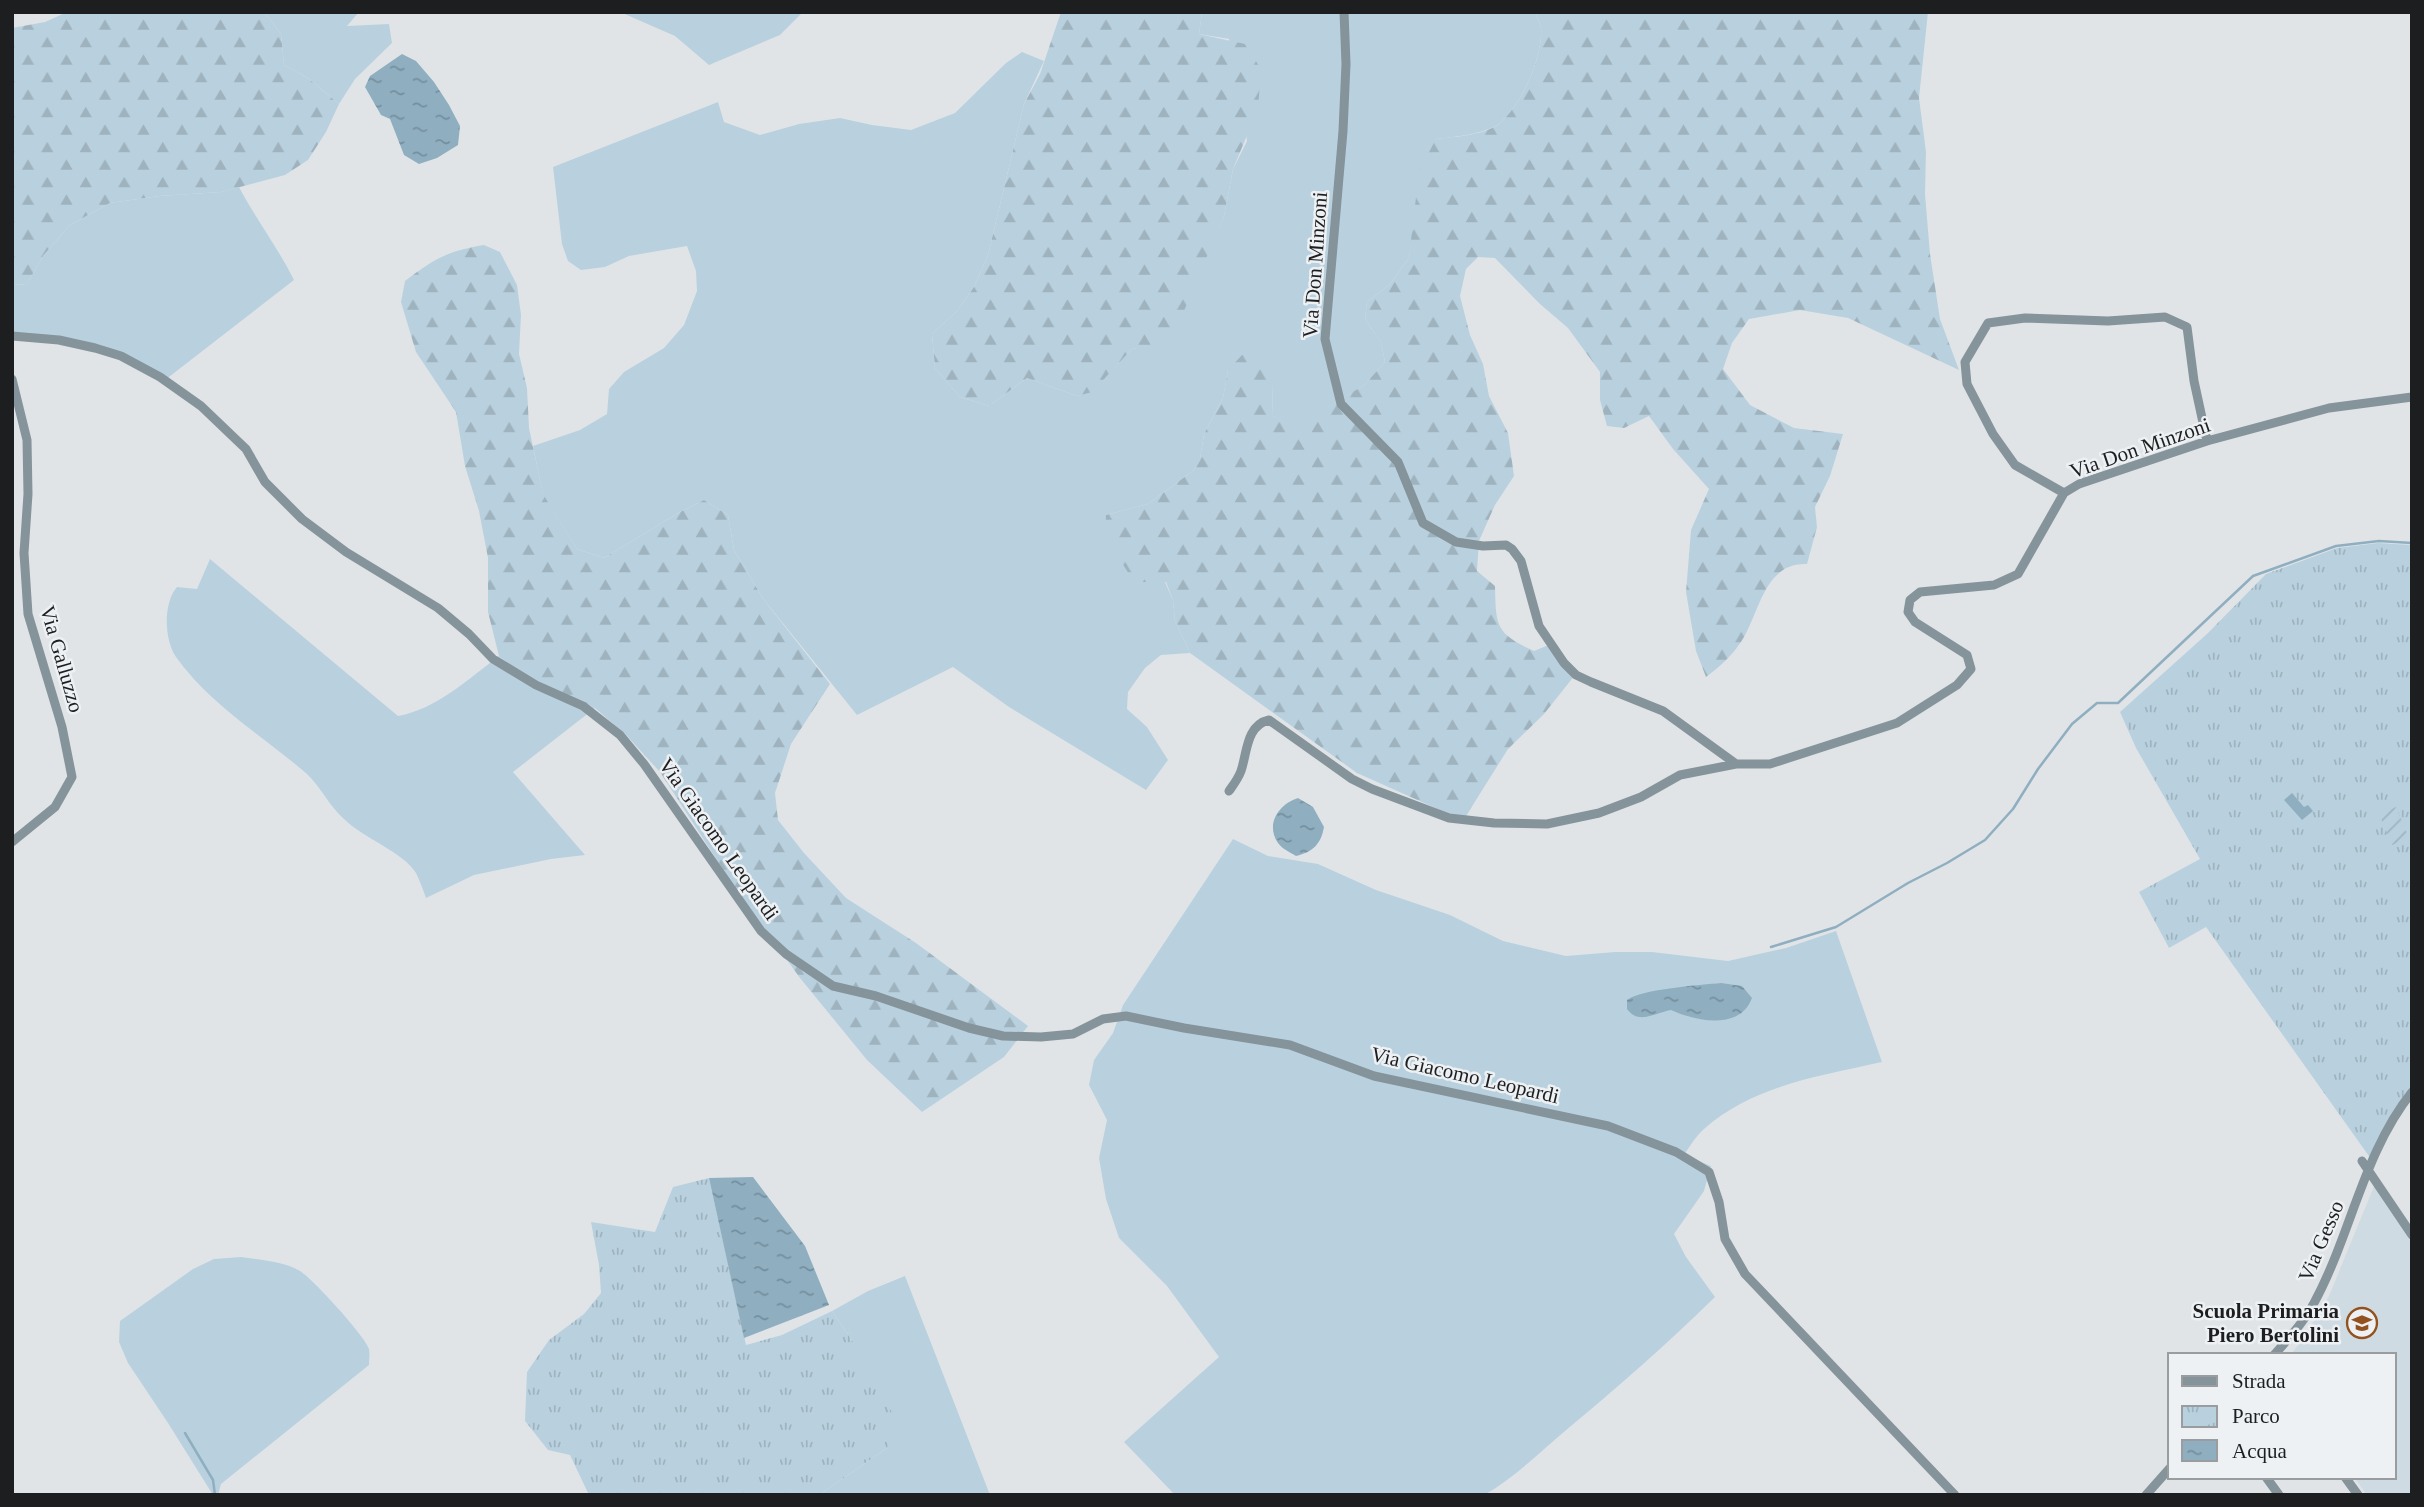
<svg xmlns="http://www.w3.org/2000/svg" width="2424" height="1507" font-family="Georgia,serif">
  <defs>
    <pattern id="forest-firs" width="22" height="20" patternUnits="userSpaceOnUse" patternTransform="scale(1.75)"><rect width="22" height="20" fill="#b9d1df"/><path d="M5 1l3.5 6h-7zM16 11l3.5 6h-7z" fill="#9fb3bf"/></pattern>
    <pattern id="park-tufts" width="24" height="20" patternUnits="userSpaceOnUse" patternTransform="scale(1.75)"><rect width="24" height="20" fill="#b9d1df"/><path d="M3 7l-1-3M5 7V3M7 7l1-3M15 17l-1-3M17 17v-4M19 17l1-3" fill="none" stroke="#9fb3bf"/></pattern>
    <pattern id="garden-furrows" width="10" height="10" patternUnits="userSpaceOnUse" patternTransform="scale(1.75)"><rect width="10" height="10" fill="#b9d1df"/><path d="M-1 1l2-2M0 10L10 0M9 11l2-2" fill="none" stroke="#9fb3bf"/></pattern>
    <pattern id="water-ripples" width="26" height="14" patternUnits="userSpaceOnUse" patternTransform="scale(1.75)"><rect width="26" height="14" fill="#8fafc1"/><path d="M2 4q2-2 4 0t4 0M15 11q2-2 4 0t4 0" fill="none" stroke="#748e9c"/></pattern>
  </defs>
  <rect width="100%" height="100%" fill="#e0e4e7"/>
  <path fill="#cfdbe2" d="M2375,1184L2412,1241V1495H2367L2354,1477H2394V1355H2290L2302,1341L2329,1296Z"/>
  <path fill="#b9d1df" d="M264,12H359L347,26L389,24L392,43L355,79L339,104L308,78L284,65L281,34Z
    M620,12H803L780,35L709,65L675,36Z
    M1202,12H1535C1537,17 1540,23 1541,28C1543,57 1522,104 1500,123C1486,134 1454,137 1436,139L1415,218L1409,258L1390,284L1367,302L1365,319L1381,342L1385,362L1364,385L1296,428L1273,416L1272,383L1228,370L1223,398L1204,434L1200,459L1194,470L1148,504L1106,515L1165,582L1173,600L1175,621L1190,653L1161,655L1145,668L1128,692L1127,709L1147,727L1168,760L1146,790L1009,707L953,667L857,715L764,600L734,550L728,515L704,500L680,512L604,558L577,549L543,495L533,446L580,430L607,414L609,389L624,372L664,348L684,325L697,291L696,271L687,246L629,256L605,267L581,270L568,261L562,244L553,167L718,102L724,122L760,135L799,124L840,118L872,125L911,130L955,113L1006,63L1022,52L1044,61L1024,104L988,255L974,287L957,311L932,334L935,368L960,397L989,406L1027,378L1077,396L1092,391L1132,349L1155,344L1195,280L1224,216L1233,169L1247,141L1229,39L1199,34Z
    M239,187C256,219 278,248 294,280L165,380C110,344 78,334 12,334V285L27,284L43,256L70,225L110,203L159,196L221,192Z
    M210,559L398,716C437,709 468,679 499,656L521,673L595,708L513,772L585,855L551,859L474,875L426,898C423,890 420,881 416,873C403,852 363,838 344,819C329,806 321,787 307,774C263,736 210,705 176,657C164,639 163,603 177,587L197,589Z
    M1233,839L1268,856L1318,864L1376,890L1450,915L1503,941L1566,956L1615,952H1652L1728,961L1786,948L1836,931L1882,1062C1820,1076 1754,1085 1704,1129C1696,1136 1690,1146 1684,1155L1711,1166L1704,1191L1674,1234L1686,1257L1715,1297C1667,1344 1617,1388 1565,1431C1539,1453 1514,1478 1484,1495H1175L1124,1442L1219,1357L1167,1286L1119,1238L1106,1199L1099,1158L1107,1120L1089,1085L1094,1060L1113,1033L1123,1005Z
    M241,1257C260,1260 283,1261 300,1271C312,1278 366,1337 369,1349C370,1354 369,1360 369,1365L221,1484L218,1495H213L168,1423L128,1363L119,1342L120,1321L193,1269L214,1259Z
    M905,1276L990,1495H819L887,1448L853,1342L832,1311L868,1291Z"/>
  <path fill="url(#forest-firs)" d="M67,12H264L281,34L284,65L308,78L339,104L326,132L308,160L285,175L221,192L159,196L110,203L70,225L43,256L27,284L12,285V28L45,22Z
    M1061,12H1202L1199,34L1245,44L1261,69L1258,109L1233,169L1224,216L1181,318L1155,345L1132,349L1092,392L1077,396L1027,378L989,406L960,397L935,368L932,334L957,311L974,287L988,255L1024,104L1040,74Z
    M1535,12H1928L1919,98L1926,152L1925,194L1930,254L1940,319L1959,370L1848,318L1800,310L1749,319L1732,343L1723,369L1750,405L1794,428L1843,434L1830,476L1815,507L1817,527L1807,564C1766,562 1760,609 1744,637C1734,654 1721,666 1706,677L1696,651L1686,592L1691,530L1709,489L1673,449L1649,416L1624,428L1607,426L1600,400V372L1568,328L1540,304L1495,258L1478,257L1466,269L1460,296L1470,335L1483,364L1489,396L1508,433L1514,476L1495,505L1479,541L1477,571L1495,586C1496,626 1495,633 1534,651L1551,644L1575,675L1544,714L1508,749L1466,816L1451,815L1357,773L1190,653L1175,621L1173,600L1166,582H1134L1105,536L1106,515L1148,504L1194,470L1200,459L1204,434L1223,398L1228,370L1242,355L1264,360L1272,383L1273,416L1296,427L1364,385L1385,362L1381,342L1365,319L1367,302L1390,284L1409,258L1419,171L1436,139C1454,137 1486,135 1500,123C1522,104 1543,57 1541,28C1540,23 1537,17 1535,12Z
    M484,245L500,252L517,285L521,315L519,354L527,388L529,428L543,494L577,549L604,558L680,512L704,500L728,515L734,550L764,600L830,684L791,744L775,793L778,820L804,853L846,898L916,943L1028,1026L1004,1057L922,1112L867,1060L800,978L733,885L660,772L627,736L595,708L521,673L499,656L488,612V558L479,511L465,466L456,412L416,352L401,302L405,281C434,259 447,251 484,245Z"/>
  <path fill="url(#park-tufts)" d="M2378,543L2412,545V1092L2371,1159L2206,927L2169,948L2139,892L2200,859L2136,748L2120,712L2208,633L2266,574L2337,548Z
    M709,1178L746,1345L782,1335L832,1311L853,1342L895,1418L887,1448L819,1495H589L570,1455L548,1450L525,1421L527,1372L549,1340L584,1314L601,1293L599,1265L591,1222L655,1232L673,1187Z"/>
  <path fill="url(#garden-furrows)" d="M2396,807L2409,838L2392,845L2379,814Z"/>
  <path fill="url(#water-ripples)" d="M402,54L416,61L434,82L449,105L460,126L458,145L437,158L419,164L404,155L390,119L381,115L365,87L370,76Z
    M2292,793L2304,807L2308,805L2313,811L2302,820L2284,800Z
    M1298,798L1313,807L1324,827C1321,844 1313,852 1296,856C1290,852 1282,849 1278,843C1265,824 1279,804 1298,798Z
    M1721,983L1742,986L1752,998C1740,1031 1695,1021 1671,1010C1655,1013 1638,1025 1627,1009V1000C1641,989 1701,985 1721,983Z
    M753,1177L805,1246L829,1305L744,1338L709,1178Z"/>
  <g fill="none" stroke-linecap="round" stroke-linejoin="round">
    <path stroke="#8fafc1" stroke-width="2.5" d="M1771,947L1836,927L1908,883L1947,863L1985,840L2013,809L2038,769L2072,724L2097,703H2118L2253,576L2336,546L2379,541L2412,543
      M185,1433L213,1480L215,1495"/>
    <path stroke="#85939b" stroke-width="9" d="M1344,12L1346,64L1343,131L1325,339L1341,404L1398,462L1423,523L1456,542L1483,546L1506,545L1512,549L1521,561L1539,626L1564,663L1576,675L1591,682L1663,711L1736,764H1770L1897,723L1957,685L1971,669L1967,655L1915,622L1908,612L1910,600L1920,592L1994,585L2018,574L2064,493L2079,484L2207,441L2329,408L2412,397
      M12,336L59,340L95,348L121,356L160,377L201,406L246,449L265,482L302,519L346,552L438,608L469,634L493,659L536,685L583,706L620,735L644,764L761,931L786,954L833,986L876,996L969,1028L1003,1036L1041,1037L1073,1034L1103,1019L1126,1016L1184,1028L1290,1045L1374,1076L1608,1126L1676,1152L1709,1172L1719,1202L1725,1239L1745,1274L1955,1495
      M12,379L27,440L28,494L24,553L28,614L62,727L72,777L55,807L12,842
      M2064,493L2015,465L1993,434L1967,384L1965,362L1988,323L2025,318L2108,321L2165,317L2187,327L2194,381L2207,441
      M1229,791C1234,784 1238,779 1241,771C1247,754 1246,725 1269,720L1352,779L1372,789L1449,818L1494,823L1547,824L1599,813L1641,797L1680,775L1736,764
      M2362,1161L2412,1235
      M2274,1355C2288,1339 2304,1322 2314,1303C2351,1235 2363,1153 2412,1092
      M2266,1477L2279,1495
      M2345,1477L2358,1495
      M2146,1495L2170,1468"/>
  </g>
  <defs>
    <g id="school-ring" transform="scale(1.575)"><circle r="9.5" fill="#edf1f4" stroke="#93521d" stroke-width="1.5"/><path d="M0-5L7-2L0 1L-7-2ZM-4 1L0 2.5L4 1V4Q0 6-4 4Z" fill="#93521d"/></g>
  </defs>
  <g fill-rule="evenodd">
    <use href="#school-ring" x="2362" y="1323"/>
  </g>
  <g text-anchor="middle" stroke-width="5" stroke-linejoin="round" paint-order="stroke">
    <g font-size="21" fill="#1d1e1f" stroke="#edf1f4">
      <text transform="translate(1315 265) rotate(-86)" y="7">Via Don Minzoni</text>
      <text transform="translate(2140 448) rotate(-19)" y="7">Via Don Minzoni</text>
      <text transform="translate(62 659) rotate(74)" y="7">Via Galluzzo</text>
      <text transform="translate(719 839) rotate(55)" y="7">Via Giacomo Leopardi</text>
      <text transform="translate(1465 1075) rotate(13)" y="7">Via Giacomo Leopardi</text>
      <text transform="translate(2321 1241) rotate(-67)" y="7">Via Gesso</text>
    </g>
    <g font-size="21" font-weight="bold" fill="#1d1e1f" stroke="#edf1f4" text-anchor="end">
      <text x="2339" y="1318">Scuola Primaria<tspan x="2339" dy="24">Piero Bertolini</tspan></text>
    </g>
  </g>
  <rect width="2424" height="1507" fill="none" stroke="#1d1e1f" stroke-width="28"/>
  <rect x="2168" y="1353" width="228" height="126" fill="#edf1f4" stroke="#9a9d9f" stroke-width="2"/>
  <rect x="2182" y="1376" width="35" height="10" fill="#85939b" stroke="#9a9d9f" stroke-width="2"/>
  <text x="2232" y="1388" font-size="21" fill="#1d1e1f">Strada</text>
  <rect x="2182" y="1406" width="35" height="21" fill="url(#park-tufts)" stroke="#9a9d9f" stroke-width="2"/>
  <text x="2232" y="1423" font-size="21" fill="#1d1e1f">Parco</text>
  <rect x="2182" y="1440" width="35" height="21" fill="url(#water-ripples)" stroke="#9a9d9f" stroke-width="2"/>
  <text x="2232" y="1458" font-size="21" fill="#1d1e1f">Acqua</text>
</svg>
